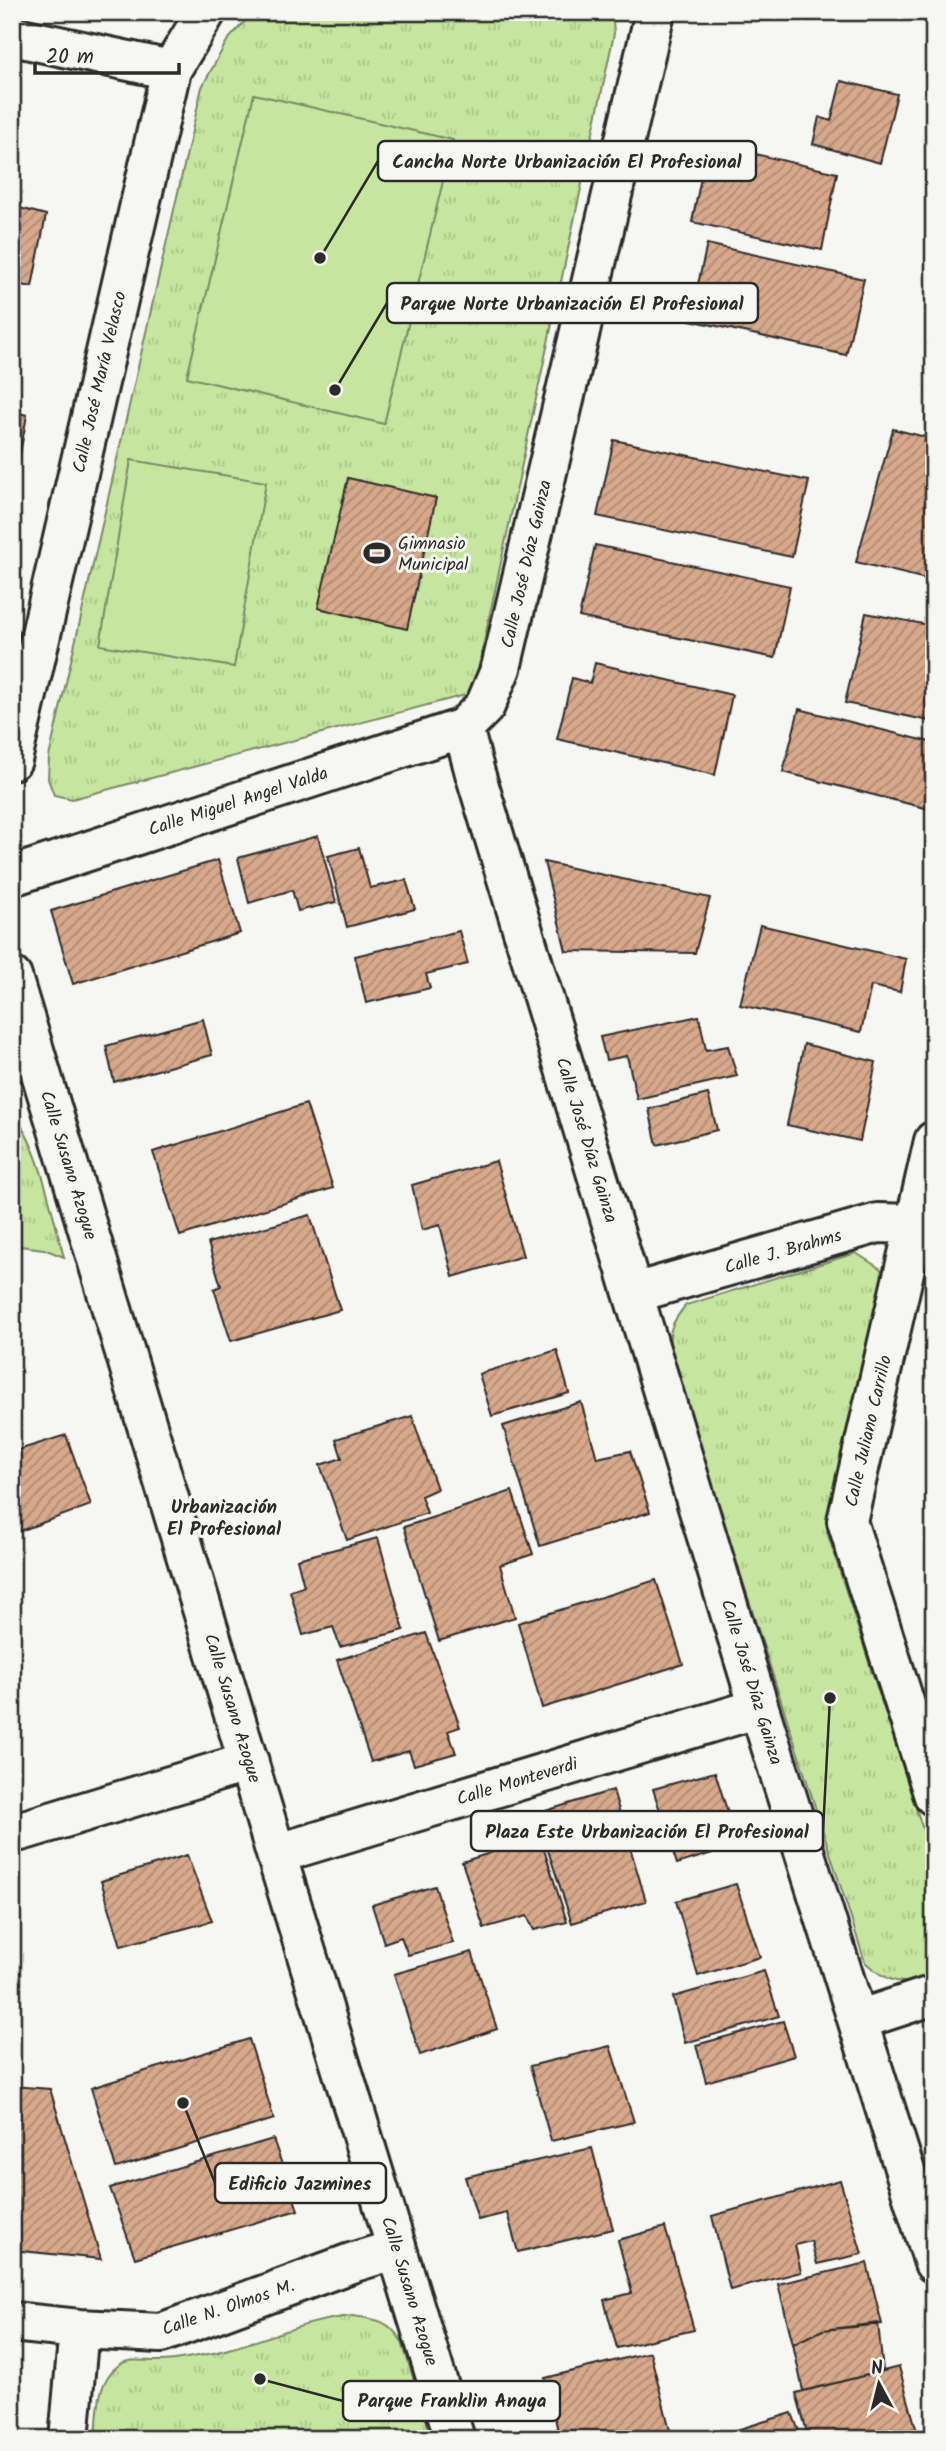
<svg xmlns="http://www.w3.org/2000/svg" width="946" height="2451" font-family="Kalam,sans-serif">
  <defs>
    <pattern id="grass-tufts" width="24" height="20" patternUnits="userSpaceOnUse" patternTransform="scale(1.75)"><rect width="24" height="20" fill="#c6e69f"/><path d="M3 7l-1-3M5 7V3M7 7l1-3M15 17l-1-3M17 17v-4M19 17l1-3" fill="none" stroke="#aac589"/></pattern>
    <pattern id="building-hatch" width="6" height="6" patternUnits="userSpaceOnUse" patternTransform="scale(1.75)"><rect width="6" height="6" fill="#d8a88b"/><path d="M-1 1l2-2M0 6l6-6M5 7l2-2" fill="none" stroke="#af8972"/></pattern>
  </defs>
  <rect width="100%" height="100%" fill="#f6f6f2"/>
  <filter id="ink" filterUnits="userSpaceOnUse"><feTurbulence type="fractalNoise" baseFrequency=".0143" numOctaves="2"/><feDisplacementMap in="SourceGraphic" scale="14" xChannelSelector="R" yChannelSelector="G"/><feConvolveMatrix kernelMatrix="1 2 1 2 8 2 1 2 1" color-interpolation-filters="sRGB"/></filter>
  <g filter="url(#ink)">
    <path fill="url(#grass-tufts)" stroke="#788865" stroke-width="2" d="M253,12H603L613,21L614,34L473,693L72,799L54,795L48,779L49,757L202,87L227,41Z
      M12,1114C39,1141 53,1218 64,1257L44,1249L12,1245Z
      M856,1253L881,1269L884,1293L827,1532L934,1864V1975C906,1988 887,1983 865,1962L670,1355C668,1331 671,1323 686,1305Z
      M352,2316C376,2319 389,2320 402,2342L432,2439H96C98,2414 96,2381 119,2365C131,2357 148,2362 161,2361C173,2361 186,2358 198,2356C250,2348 297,2321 352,2316Z"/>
    <path fill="#c6e69f" stroke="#788865" stroke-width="2" d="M254,94L453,140L384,424L187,377Z
      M131,460L266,482L234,667L100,645Z"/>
    <path fill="url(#building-hatch)" stroke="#2b2b2b" stroke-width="2" d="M841,81L897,94L880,163L813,144L819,117L831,121Z
      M708,143L837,173L822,250L692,222Z
      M12,206L46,215L32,287L12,283Z
      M707,244L864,279L846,355L690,320Z
      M12,411L27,415L14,488L12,487Z
      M893,429L934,439V581L856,562Z
      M614,440L809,481L792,557L597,516Z
      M348,478L436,498L407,629L318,608Z
      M595,545L790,586L775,658L579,617Z
      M866,613L934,626V722L845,703Z
      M595,663L732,695L715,775L557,739L572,678L590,683Z
      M799,709L934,743V790L929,809L783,772Z
      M318,836L336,902L298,911L292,890L249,903L238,858Z
      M359,848L370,888L406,880L415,909L347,927L328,856Z
      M218,860L240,933L73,984L51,911Z
      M544,862L710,898L695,953L566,951Z
      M760,925L906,959L900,992L871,986L861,1032L740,1005Z
      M459,931L468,964L426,974L430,988L366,1003L355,956Z
      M699,1016L706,1050L728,1046L737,1076L637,1099L627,1056L606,1060L600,1037Z
      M203,1019L212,1055L114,1082L106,1046Z
      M804,1044L876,1062L860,1141L787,1125Z
      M708,1094L717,1130L657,1145L649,1109Z
      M306,1104L333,1188L180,1236L153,1152Z
      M12,1154L20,1160L12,1171Z
      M496,1161L523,1256L453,1277L440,1225L422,1230L412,1185Z
      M310,1215L340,1310L231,1341L214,1289L221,1286L208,1243Z
      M557,1350L569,1393L492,1416L479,1374Z
      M581,1402L597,1458L630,1451L650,1512L540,1546L503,1426Z
      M412,1416L437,1489L421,1496L427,1513L347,1540L320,1465L342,1458L336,1439Z
      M66,1435L91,1505L12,1534V1452Z
      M512,1491L533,1554L500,1565L515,1617L439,1641L404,1527Z
      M378,1538L404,1630L340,1647L333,1627L303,1635L290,1591L304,1586L297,1559Z
      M656,1580L683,1664L542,1708L518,1623Z
      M426,1633L460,1727L448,1731L456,1753L414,1765L409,1751L371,1762L337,1660Z
      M715,1772L738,1845L677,1864L653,1789Z
      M613,1790L646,1901L572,1923L536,1814Z
      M540,1837L567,1922L534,1930L527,1916L484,1928L462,1862Z
      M187,1855L212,1921L121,1946L101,1881Z
      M736,1884L760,1957L698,1976L676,1901Z
      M435,1886L453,1943L408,1955L401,1937L384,1943L372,1905Z
      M472,1952L497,2029L420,2055L394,1974Z
      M764,1971L779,2016L685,2043L673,1997Z
      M783,2021L794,2056L706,2082L696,2045Z
      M249,2039L274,2119L116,2168L91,2088Z
      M610,2046L634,2122L551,2141L530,2066Z
      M12,2086L50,2089L101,2259L12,2250Z
      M273,2139L298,2210L135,2258L110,2188Z
      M592,2148L613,2229L518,2252L507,2213L478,2220L465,2177Z
      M840,2180L862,2254L817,2264L811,2241L795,2245L801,2272L730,2290L712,2216Z
      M665,2227L694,2330L617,2348L604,2300L632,2293L618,2240Z
      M867,2263L882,2324L823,2330L793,2344L778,2284Z
      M878,2323L883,2371L803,2391L793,2344L823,2330Z
      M650,2352L671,2434L651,2439H560L545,2378Z
      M899,2367L919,2439H843L841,2433L809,2439L796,2393Z
      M792,2413L802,2439H722L720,2435Z"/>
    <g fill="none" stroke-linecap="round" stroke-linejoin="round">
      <g stroke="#2b2b2b" stroke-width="44">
        <path id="street" d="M655,12L501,668L485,706L463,728L475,773L759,1708L934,2263
          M12,36L171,70
          M12,760L171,70L206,12
          M12,876L463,728
          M12,977L276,1854L455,2439
          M934,1141L847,1521L934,1796
          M634,1293L878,1223L915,1224L934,1227
          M12,1831H21L249,1762
          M276,1854L759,1708
          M858,2020L934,1995
          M12,2322L79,2329L161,2333L351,2263L397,2249
          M69,2439L79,2329"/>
      </g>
      <use href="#street" stroke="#f6f6f2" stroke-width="38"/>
    </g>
  </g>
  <defs>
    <g id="stadium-bare" transform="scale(2.1)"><path d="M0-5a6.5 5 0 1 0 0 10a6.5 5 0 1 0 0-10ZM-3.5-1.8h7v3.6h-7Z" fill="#2b2b2b" stroke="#f6f6f2" stroke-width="2.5" paint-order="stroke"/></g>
  </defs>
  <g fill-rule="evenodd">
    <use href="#stadium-bare" x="377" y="553"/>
  </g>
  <g text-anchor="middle" stroke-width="6" stroke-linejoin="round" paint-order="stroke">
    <g font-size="18" fill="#2b2b2b" stroke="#f6f6f2">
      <text transform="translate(99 382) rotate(-77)" y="6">Calle José María Velasco</text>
      <text transform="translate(526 564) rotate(-77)" y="6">Calle José Díaz Gainza</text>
      <text transform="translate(238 801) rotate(-18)" y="6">Calle Miguel Angel Valda</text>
      <text transform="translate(587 1140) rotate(73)" y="6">Calle José Díaz Gainza</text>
      <text transform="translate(69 1165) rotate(73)" y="6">Calle Susano Azogue</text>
      <text transform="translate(783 1251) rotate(-16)" y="6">Calle J. Brahms</text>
      <text transform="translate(868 1431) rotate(-77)" y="6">Calle Juliano Carrillo</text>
      <text transform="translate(752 1682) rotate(73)" y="6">Calle José Díaz Gainza</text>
      <text transform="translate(233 1708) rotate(73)" y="6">Calle Susano Azogue</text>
      <text transform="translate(517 1781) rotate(-17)" y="6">Calle Monteverdi</text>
      <text transform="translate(410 2291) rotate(73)" y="6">Calle Susano Azogue</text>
      <text transform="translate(228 2307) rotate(-19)" y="6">Calle N. Olmos M.</text>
    </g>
    <g font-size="18" fill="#2b2b2b" stroke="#f6f6f2" text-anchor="start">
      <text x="398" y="549">Gimnasio<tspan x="398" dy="21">Municipal</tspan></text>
    </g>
    <g font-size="19" font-weight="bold" fill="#2b2b2b" stroke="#f6f6f2">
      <text x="224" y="1513">Urbanización<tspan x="224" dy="22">El Profesional</tspan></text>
    </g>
  </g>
  <path fill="none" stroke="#2b2b2b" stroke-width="2.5" d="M320 258L378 161M335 390L387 303M830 1698L823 1831M183 2103L215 2183M260 2379L343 2401"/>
  <g fill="#2b2b2b" stroke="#f6f6f2" stroke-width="2.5">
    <circle cx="320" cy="258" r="7"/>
    <circle cx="335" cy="390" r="7"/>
    <circle cx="830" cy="1698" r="7"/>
    <circle cx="183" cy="2103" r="7"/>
    <circle cx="260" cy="2379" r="7"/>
  </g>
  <g fill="#f6f6f2" stroke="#2b2b2b" stroke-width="2.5">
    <rect x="378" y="141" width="378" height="40" rx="7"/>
    <rect x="387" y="283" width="371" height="40" rx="7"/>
    <rect x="471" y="1811" width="352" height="40" rx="7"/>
    <rect x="215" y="2163" width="171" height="40" rx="7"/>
    <rect x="343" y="2381" width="217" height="40" rx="7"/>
  </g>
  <g font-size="19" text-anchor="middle" font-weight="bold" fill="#2b2b2b">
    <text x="567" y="168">Cancha Norte Urbanización El Profesional</text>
    <text x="572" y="310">Parque Norte Urbanización El Profesional</text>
    <text x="647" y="1838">Plaza Este Urbanización El Profesional</text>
    <text x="300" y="2190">Edificio Jazmines</text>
    <text x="452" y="2407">Parque Franklin Anaya</text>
  </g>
  <rect width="946" height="2451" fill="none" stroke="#f6f6f2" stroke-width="42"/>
  <rect x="21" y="21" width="904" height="2409" fill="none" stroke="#2b2b2b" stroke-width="2.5" filter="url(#ink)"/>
  <g transform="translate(879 2384) rotate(353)" stroke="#f6f6f2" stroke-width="5" paint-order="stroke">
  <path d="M0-5L12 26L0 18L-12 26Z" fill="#2b2b2b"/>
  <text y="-10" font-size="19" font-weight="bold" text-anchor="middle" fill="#2b2b2b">N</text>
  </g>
  <path d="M35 63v10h144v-10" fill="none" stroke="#2b2b2b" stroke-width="3.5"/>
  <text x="46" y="63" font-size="21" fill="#2b2b2b" stroke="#f6f6f2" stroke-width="5" paint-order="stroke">20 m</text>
</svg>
